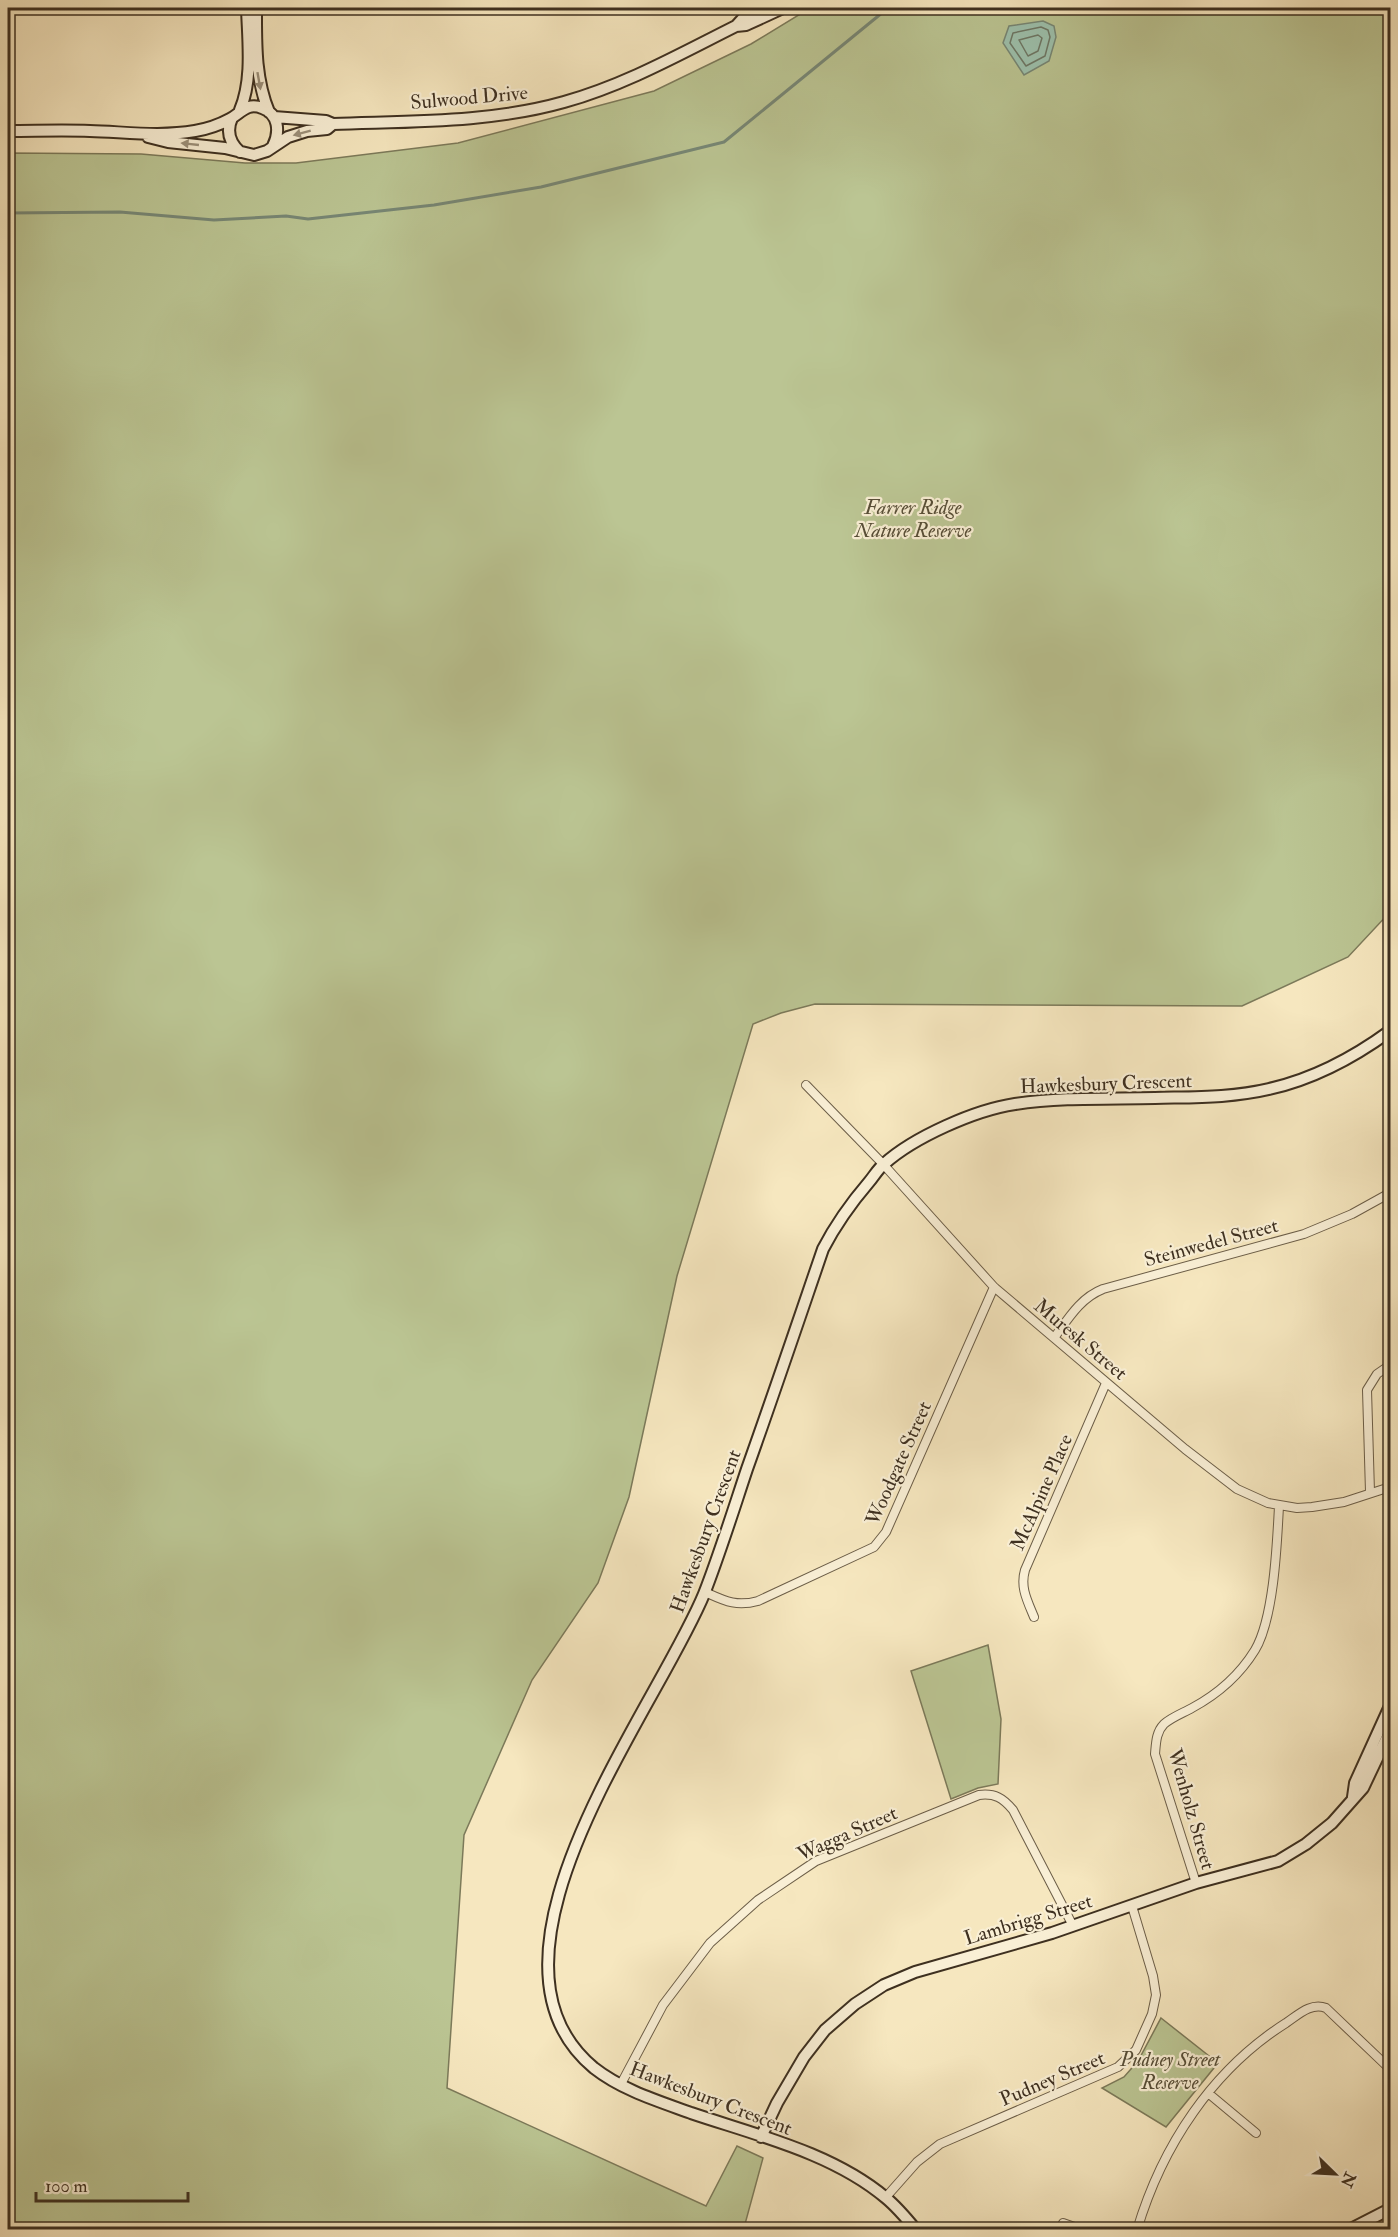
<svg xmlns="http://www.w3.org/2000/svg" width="1398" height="2237" font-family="'IM FELL Double Pica',serif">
  <rect width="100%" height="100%" fill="#f6e7bf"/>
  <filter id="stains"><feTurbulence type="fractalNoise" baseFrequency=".00333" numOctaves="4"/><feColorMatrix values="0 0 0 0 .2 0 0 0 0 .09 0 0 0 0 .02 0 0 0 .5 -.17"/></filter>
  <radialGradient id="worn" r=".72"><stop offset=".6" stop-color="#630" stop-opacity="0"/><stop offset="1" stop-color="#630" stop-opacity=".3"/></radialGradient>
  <path fill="#bbc593" stroke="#7c7a5a" stroke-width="1.5" d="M810,8H1390V912L1348,957L1242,1006L815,1004L781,1013L753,1024L677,1276L629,1497L598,1583L532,1680L464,1835L447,2088L706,2206L737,2146L763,2158L745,2224L756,2229L8,2230V153L141,154L245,163H296L458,143L654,91L751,44Z
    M988,1645L1001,1719L998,1784L978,1788L951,1799L911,1671Z
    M1161,2018L1218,2063L1166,2127L1102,2088L1124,2077L1138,2061Z"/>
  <path fill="#9dc1ad" stroke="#778775" stroke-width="1.5" d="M1043,21L1054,26L1056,37L1049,61L1024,75L1003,43L1009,26Z"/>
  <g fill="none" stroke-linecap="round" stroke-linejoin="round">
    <path stroke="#6e7866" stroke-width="1.5" d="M1041,27L1048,30L1050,37L1045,56L1026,66L1010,43L1013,33Z
      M1038,35L1042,38L1038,51L1028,56L1019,40Z"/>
    <path stroke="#778775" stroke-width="3" d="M8,213L120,212L214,220L286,216L308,219L434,205L541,187L724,142L888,8"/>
    <g stroke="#6c5e48" stroke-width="10">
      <path id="street" d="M806,1085L883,1164L994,1287L1185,1449L1237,1489L1268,1503L1297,1508L1312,1507L1344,1502L1390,1487
        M1054,1338C1068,1319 1080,1298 1103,1289L1304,1234L1352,1214L1390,1193
        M1370,1492L1367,1390L1377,1374L1390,1365
        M705,1592C725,1601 736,1607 758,1601L874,1547L886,1532L994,1287
        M1034,1617C1027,1600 1020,1587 1025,1570L1106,1383
        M1196,1883L1155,1754C1156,1743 1156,1732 1164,1724C1172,1717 1183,1713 1192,1708C1218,1694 1239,1676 1255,1650C1274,1618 1277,1544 1279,1506
        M621,2084L663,2005L710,1943L758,1900L816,1861L979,1795C995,1793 1003,1798 1013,1810L1072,1924
        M1208,2093L1256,2133
        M886,2197L917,2162L940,2144L1118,2067L1136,2050L1152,2014L1156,1995L1153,1976L1132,1906
        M1063,2223L1083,2230
        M1137,2230C1162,2146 1212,2070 1286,2023C1298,2015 1311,2002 1326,2008L1390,2069"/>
    </g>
    <g stroke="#3e3020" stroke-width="14">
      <path id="secondary" d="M256,8C256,43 255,78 269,112
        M736,26L746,15L759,8
        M240,110C253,79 248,41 247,8
        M274,117L326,121L333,124C410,121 490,123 564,102C625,85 680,54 736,26L746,25L783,8
        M232,118C226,131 229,142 240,152
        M8,131C35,131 63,130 90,131C125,132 161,137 195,131C207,129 219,125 230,119C241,113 247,102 262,108C279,114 280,132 273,146
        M148,137L168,142L225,148L254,155L267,151L288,137L307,131L327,129L333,124
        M1353,1797L1355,1783L1390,1706
        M761,2137L777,2103L804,2057L825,2030L855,2004L884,1985L915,1972L1052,1933L1196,1883L1278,1861L1306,1844L1332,1823L1363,1788L1390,1731
        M916,2230C907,2219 897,2207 886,2198C833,2153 756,2135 691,2113C658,2101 622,2090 594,2068C460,1957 657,1709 704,1594C720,1553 733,1511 747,1469C773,1396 798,1322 823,1249C836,1224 851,1203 869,1182C874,1176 878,1169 884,1164C914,1137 975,1110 1015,1104C1061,1097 1109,1099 1155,1098C1193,1097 1231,1098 1269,1089C1314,1079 1353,1058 1390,1031
        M1349,2230L1390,2209"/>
    </g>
    <use href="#street" stroke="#f9efd5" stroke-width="8"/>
    <use href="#secondary" stroke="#f9efd5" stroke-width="10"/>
  </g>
  <defs><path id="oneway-solid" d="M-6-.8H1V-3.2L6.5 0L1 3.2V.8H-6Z" transform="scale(1.5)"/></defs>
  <g fill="#9c907a">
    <use href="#oneway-solid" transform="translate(259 81) rotate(80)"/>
    <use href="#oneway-solid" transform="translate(302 133) rotate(165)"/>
    <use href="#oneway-solid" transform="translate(190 144) rotate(-174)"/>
  </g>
  <g text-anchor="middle" stroke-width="4.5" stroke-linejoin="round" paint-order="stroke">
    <g font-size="20" fill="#3e3020" stroke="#f9efd5">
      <text transform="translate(469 97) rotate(-5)" y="7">Sulwood Drive</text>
      <text transform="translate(1106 1083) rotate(-2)" y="7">Hawkesbury Crescent</text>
      <text transform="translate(1211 1242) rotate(-15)" y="7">Steinwedel Street</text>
      <text transform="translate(1081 1339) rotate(40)" y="7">Muresk Street</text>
      <text transform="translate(898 1463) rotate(-66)" y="7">Woodgate Street</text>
      <text transform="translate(1041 1492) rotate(-66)" y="7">McAlpine Place</text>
      <text transform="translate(705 1531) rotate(-70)" y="7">Hawkesbury Crescent</text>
      <text transform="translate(1192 1809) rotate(74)" y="7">Wenholz Street</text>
      <text transform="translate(847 1833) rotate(-24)" y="7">Wagga Street</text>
      <text transform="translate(1028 1919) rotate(-17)" y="7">Lambrigg Street</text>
      <text transform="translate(1052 2078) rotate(-23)" y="7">Pudney Street</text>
      <text transform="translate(711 2098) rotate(21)" y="7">Hawkesbury Crescent</text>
    </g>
    <g font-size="20" font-style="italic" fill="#574e37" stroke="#f9efd5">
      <text x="913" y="514">Farrer Ridge<tspan x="913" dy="23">Nature Reserve</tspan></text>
      <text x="1170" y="2066">Pudney Street<tspan x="1170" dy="23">Reserve</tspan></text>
    </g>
  </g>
  <rect width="1398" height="2237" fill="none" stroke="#f6e7bf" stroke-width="30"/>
  <rect x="9" y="9" width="1380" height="2219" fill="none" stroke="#3e3020" stroke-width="3"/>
  <rect x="15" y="15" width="1368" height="2207" fill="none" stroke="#3e3020" stroke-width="1.5"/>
  <g transform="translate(1335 2174) rotate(114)" stroke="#f9efd5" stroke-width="4.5" paint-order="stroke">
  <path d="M0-4.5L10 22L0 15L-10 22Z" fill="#3e3020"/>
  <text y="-9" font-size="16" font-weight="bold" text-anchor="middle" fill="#3e3020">N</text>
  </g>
  <path d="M36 2192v9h152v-9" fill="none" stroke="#3e3020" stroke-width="3"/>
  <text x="45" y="2192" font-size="18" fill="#3e3020" stroke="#f9efd5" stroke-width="4.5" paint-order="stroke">100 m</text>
  <rect width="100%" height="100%" filter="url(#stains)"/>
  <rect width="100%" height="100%" fill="url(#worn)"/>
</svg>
